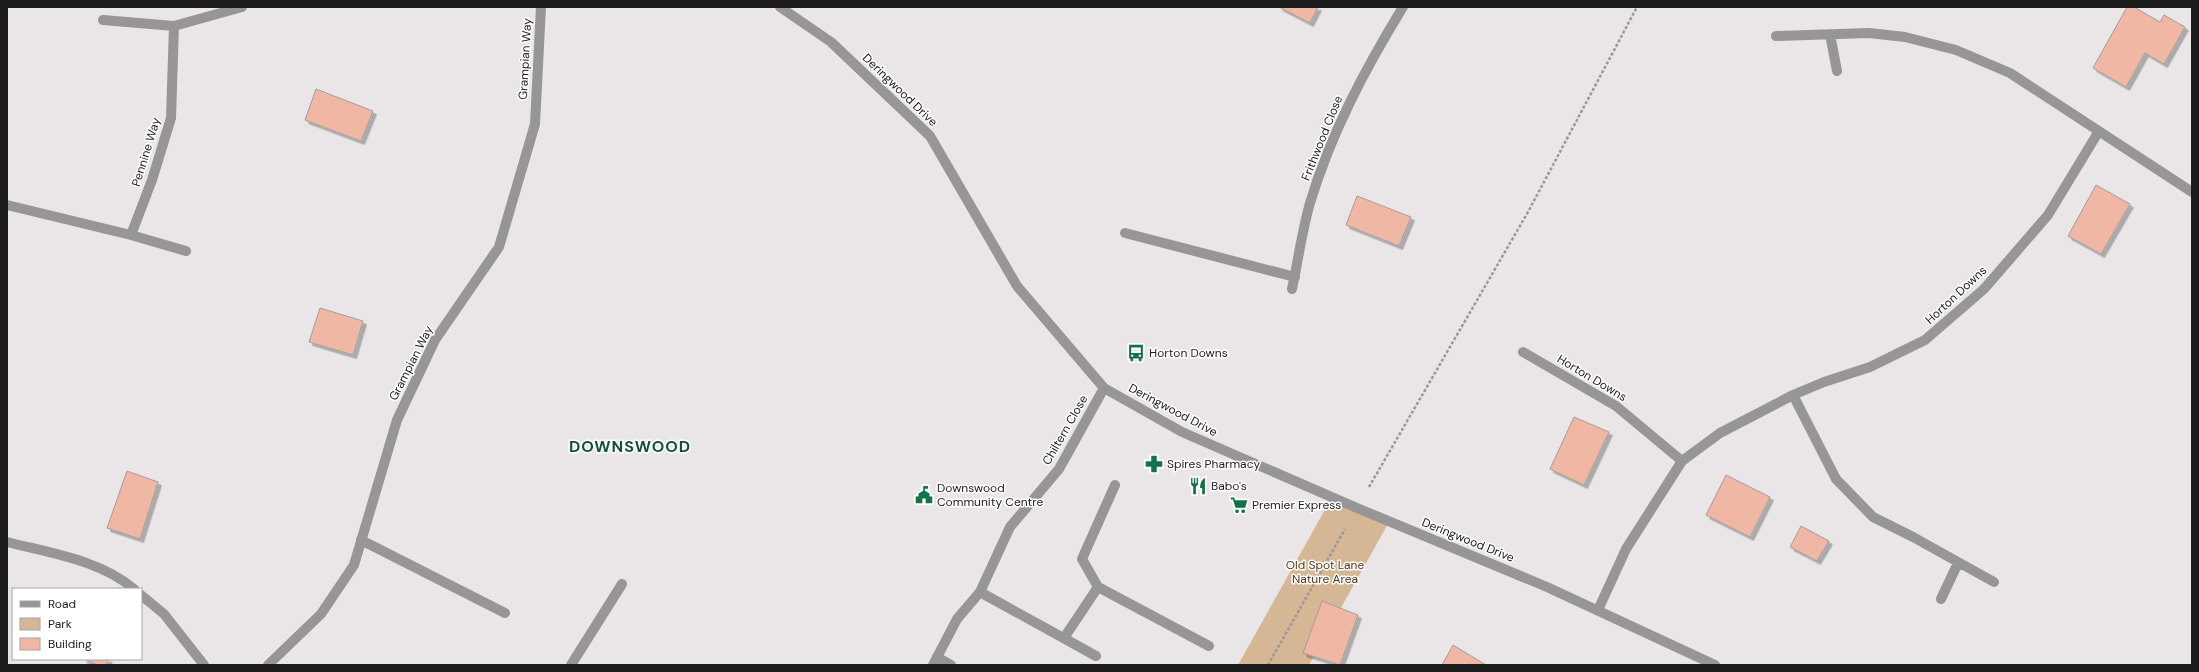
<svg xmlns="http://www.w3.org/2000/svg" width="2199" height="672" font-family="'DM Sans',sans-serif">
  <defs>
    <filter id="shadow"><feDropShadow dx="3.5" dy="3.5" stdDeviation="0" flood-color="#0004"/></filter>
  </defs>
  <rect width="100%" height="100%" fill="#eae6e7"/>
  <path fill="#d5b796" d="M1332,497L1389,522L1309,665H1238Z"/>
  <path fill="#f0b7a4" stroke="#a19e9d" filter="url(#shadow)" d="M1279,7H1318L1310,23Z
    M2127,7H2134L2160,22L2164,15L2185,27L2164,64L2145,53L2126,87L2093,68Z
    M316,89L373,111L361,141L305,120Z
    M2096,185L2130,204L2101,254L2068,236Z
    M1357,196L1411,217L1399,246L1346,225Z
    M320,308L363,321L353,355L309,342Z
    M1574,417L1609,432L1584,485L1550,469Z
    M127,471L158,482L140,539L107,528Z
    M1726,475L1770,497L1750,537L1706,515Z
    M1801,526L1829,541L1817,561L1790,547Z
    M1322,601L1358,615L1340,665L1303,653Z
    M1453,645L1486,665H1442Z
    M83,659H109L106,665H98Z"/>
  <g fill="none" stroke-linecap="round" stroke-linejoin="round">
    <path stroke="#9a9898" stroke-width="2.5" stroke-dasharray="3 2" stroke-linecap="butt" d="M1369,487L1528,212L1637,7
      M1268,665L1345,529"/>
    <path stroke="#979596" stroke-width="10" d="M1125,233L1295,277
      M361,540L505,613
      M1098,587L1209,646
      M980,592L1096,656
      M1064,638L1098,587L1082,559L1115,485
      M937,657L951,665
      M571,665L622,584"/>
    <path stroke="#979596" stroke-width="10" d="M103,20L174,26L242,7
      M1830,34L1837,71
      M1776,36L1869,33L1905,37L1956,50L2010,73L2192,192
      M7,205L131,235L186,251
      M131,235L152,180L171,118L174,26
      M1292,289C1298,261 1302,231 1310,203C1331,133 1365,69 1403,7
      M1523,352L1616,406L1682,461
      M1793,395L1836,479L1873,517L1913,537L1994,582
      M7,542C50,553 100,560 134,589
      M141,595L164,614L204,665
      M1941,599L1958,563
      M1598,610L1626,549L1682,461L1720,433L1793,395L1824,382L1870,367L1925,340L1984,289L2048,215L2099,131
      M268,665L321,614L354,565L397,420L435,340L499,247L535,124L541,7
      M933,665L957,619L980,592L1010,527L1059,469L1104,388"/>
    <path stroke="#979596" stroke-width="10" d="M780,7L831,42L930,136L1017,286L1104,388L1182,432L1357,508L1547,587L1715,665"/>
  </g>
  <defs>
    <g id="bus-bare" transform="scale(1.38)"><path d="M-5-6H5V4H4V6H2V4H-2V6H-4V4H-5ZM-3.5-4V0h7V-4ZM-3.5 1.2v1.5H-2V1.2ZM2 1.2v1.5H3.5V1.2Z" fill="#157247" stroke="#fff" stroke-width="2.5" paint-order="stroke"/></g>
    <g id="pharmacy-bare" transform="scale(1.38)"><path d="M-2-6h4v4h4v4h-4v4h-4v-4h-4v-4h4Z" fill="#157247" stroke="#fff" stroke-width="2.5" paint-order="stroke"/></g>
    <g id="restaurant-bare" transform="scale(1.38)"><path d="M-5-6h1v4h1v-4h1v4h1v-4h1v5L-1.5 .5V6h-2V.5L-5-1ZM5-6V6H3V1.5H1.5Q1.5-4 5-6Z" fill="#157247" stroke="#fff" stroke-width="2.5" paint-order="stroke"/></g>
    <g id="civic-bare" transform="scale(1.38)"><path d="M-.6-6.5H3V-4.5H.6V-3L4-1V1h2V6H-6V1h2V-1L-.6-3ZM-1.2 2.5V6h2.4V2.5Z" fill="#157247" stroke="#fff" stroke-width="2.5" paint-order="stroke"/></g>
    <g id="supermarket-bare" transform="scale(1.38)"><path d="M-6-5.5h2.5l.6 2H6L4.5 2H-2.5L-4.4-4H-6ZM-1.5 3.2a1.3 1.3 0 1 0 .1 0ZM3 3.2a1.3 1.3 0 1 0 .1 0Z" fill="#157247" stroke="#fff" stroke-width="2.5" paint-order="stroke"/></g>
  </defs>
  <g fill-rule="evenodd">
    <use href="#bus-bare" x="1136" y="353"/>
    <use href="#pharmacy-bare" x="1154" y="464"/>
    <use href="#restaurant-bare" x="1198" y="486"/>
    <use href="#civic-bare" x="924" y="495"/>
    <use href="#supermarket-bare" x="1239" y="505"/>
  </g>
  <g text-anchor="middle" stroke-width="3" stroke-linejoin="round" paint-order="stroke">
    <g font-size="12" fill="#1d1c1c" stroke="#fff">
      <text transform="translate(525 59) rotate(-87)" y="4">Grampian Way</text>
      <text transform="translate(900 90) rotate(44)" y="4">Deringwood Drive</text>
      <text transform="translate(1322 138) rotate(-68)" y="4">Frithwood Close</text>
      <text transform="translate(146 152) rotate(-73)" y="4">Pennine Way</text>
      <text transform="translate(1956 295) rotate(-43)" y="4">Horton Downs</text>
      <text transform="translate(411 363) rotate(-63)" y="4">Grampian Way</text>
      <text transform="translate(1592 378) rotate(31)" y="4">Horton Downs</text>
      <text transform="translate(1173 410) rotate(28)" y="4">Deringwood Drive</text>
      <text transform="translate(1065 430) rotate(-60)" y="4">Chiltern Close</text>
      <text transform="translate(1468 540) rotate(22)" y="4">Deringwood Drive</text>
    </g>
    <g font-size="12" fill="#1d1c1c" stroke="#fff" text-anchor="start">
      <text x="1149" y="357">Horton Downs</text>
      <text x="1167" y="468">Spires Pharmacy</text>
      <text x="1211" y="490">Babo's</text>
      <text x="937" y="492">Downswood<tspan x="937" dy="14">Community Centre</tspan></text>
      <text x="1252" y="509">Premier Express</text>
    </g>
    <g font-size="12" fill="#513615" stroke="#fff">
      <text x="1325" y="569">Old Spot Lane<tspan x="1325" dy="14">Nature Area</tspan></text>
    </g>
    <g font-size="16" font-weight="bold" letter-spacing="1" fill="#145133" stroke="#fff">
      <text x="630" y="452">DOWNSWOOD</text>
    </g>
  </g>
  <rect width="2199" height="672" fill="none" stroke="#1d1c1c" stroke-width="16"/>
  <rect x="12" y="588" width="130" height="72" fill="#ffffff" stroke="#a5a4a4"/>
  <rect x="20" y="601" width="20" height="6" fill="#979596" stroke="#a5a4a4"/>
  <text x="48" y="608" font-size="12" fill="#1d1c1c">Road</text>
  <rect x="20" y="618" width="20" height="12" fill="#d5b796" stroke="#a5a4a4"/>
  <text x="48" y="628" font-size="12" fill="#1d1c1c">Park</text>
  <rect x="20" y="638" width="20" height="12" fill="#f0b7a4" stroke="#a5a4a4"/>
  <text x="48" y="648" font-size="12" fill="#1d1c1c">Building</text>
</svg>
